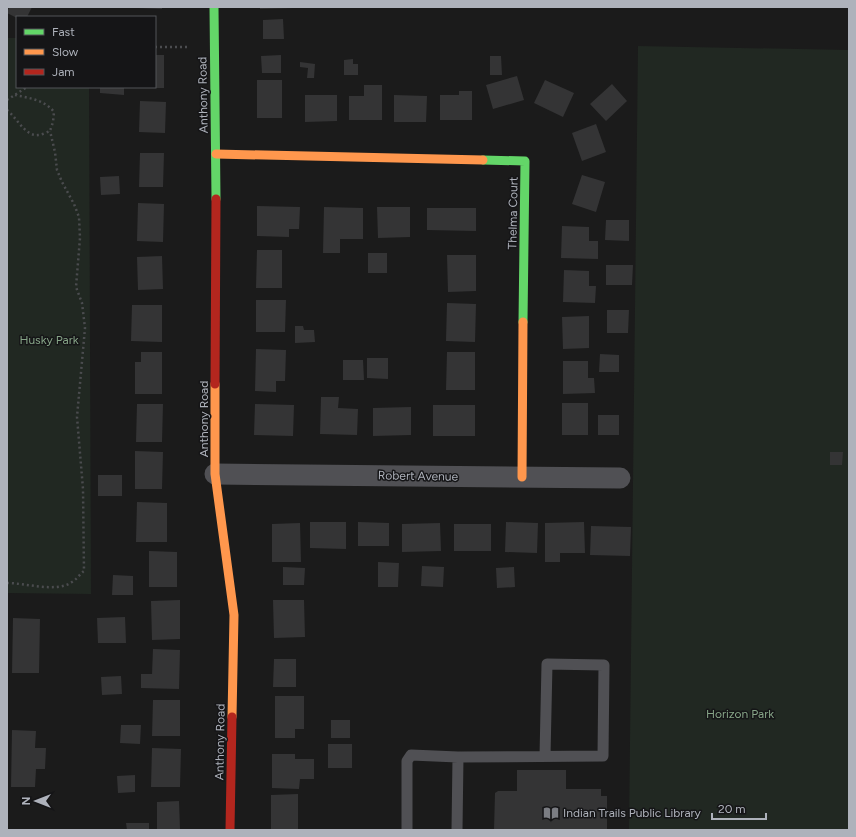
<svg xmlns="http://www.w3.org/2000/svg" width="856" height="837" font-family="Figtree,sans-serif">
  <rect width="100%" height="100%" fill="#1b1b1b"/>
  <path fill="#212822" d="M7,38H17V87H89L91,594L7,593Z
    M638,46L849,50V830H629Z"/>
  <path fill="#343435" d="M9,7H32L27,17H17V18L7,13Z
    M138,7H162V9L138,8Z
    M260,7H294V8L260,9Z
    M283,19L284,39H263V20Z
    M155,55H164V88H155Z
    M281,55V73H262L261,56Z
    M490,56H501L502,75H490Z
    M353,59V64H358V75H344V60Z
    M300,62L315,64L314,78H307L308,68L300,67Z
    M517,76L524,100L493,109L486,85Z
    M257,80H282V118H257Z
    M545,80L574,93L563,117L534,103Z
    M612,84L627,101L606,121L590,104Z
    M364,85H382V120H349V96H364Z
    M100,87H124V95L100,93Z
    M459,91H472V120H440V95H459Z
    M305,95H337V121L305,122Z
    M394,95L427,96L426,122H394Z
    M140,101L166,102L165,133L139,132Z
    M596,124L606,152L582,161L572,133Z
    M140,153H164L163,187H139Z
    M582,175L605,182L596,212L572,204Z
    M119,176L120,194L101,195L100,177Z
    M138,203L164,204L163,242L137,241Z
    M257,206L300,207L299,229H289V237L257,236Z
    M324,207L363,208V239H340V253H323Z
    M377,207H410V237L378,238Z
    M427,208H476V231L427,230Z
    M606,220H629V241L605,240Z
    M562,226L589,227V241H598V259L561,258Z
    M257,250H282V288H256Z
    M368,253H387V273H368Z
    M447,255H476V291L448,292Z
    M162,256L163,289L138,290L137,257Z
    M606,265H633L632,285H606Z
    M564,270L589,271V286H596L595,303L563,302Z
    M256,300H286L285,332H256Z
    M447,303L476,304L475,342L446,341Z
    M132,305H162V342L131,341Z
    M607,310H629L628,333H607Z
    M589,316V348L563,349L562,317Z
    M295,326H303L304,330H314L315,342L295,343Z
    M256,349L286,350L285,381H276V392L255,391Z
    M141,352H162V394H135V362H141Z
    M447,352H475V390H446Z
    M600,354L619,355V372H599Z
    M367,358H388V379L367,378Z
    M343,360H363L364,380H343Z
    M563,361H588V378H594L595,393L563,394Z
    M321,397H339L338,408L358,409L357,435L320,434Z
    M562,403H588V435H562Z
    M137,404H163L162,442H136Z
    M255,404L294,405L293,436L254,435Z
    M433,405H475V436H433Z
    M411,407V435L373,436V408Z
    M598,415H619V435H598Z
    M135,451L163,452L162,489H135Z
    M830,452H843L842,465H830Z
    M98,475H122V496H98Z
    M137,502L167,503V542H136Z
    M310,522H346V549L310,548Z
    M358,522L389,523V546H358Z
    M506,522L538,523L537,553L505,552Z
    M584,522L585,553H560V562H545V523Z
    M300,523L301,562H272V524Z
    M440,523L441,551L402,552V524Z
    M454,524H491V551H454Z
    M591,526L631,527L630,556L590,555Z
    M149,551L177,552V587H149Z
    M378,562L399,563L398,587H378Z
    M422,566L444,567L443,587L421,586Z
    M283,567L305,568L304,585H283Z
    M514,567L515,587L497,588L496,568Z
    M113,575L133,576V595H112Z
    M180,600V639L152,640L151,601Z
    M273,600H304L305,637L274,638Z
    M125,617L126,643H98L97,618Z
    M13,618L40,619L39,673H12Z
    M153,649L180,650L179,689L141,688V674H152Z
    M274,659H296V687H273Z
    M121,676L122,694L102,695L101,677Z
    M275,696H304V729H295V738H275Z
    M153,700H180V736H152Z
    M331,720H350V738H331Z
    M121,725H141L140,744L120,743Z
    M12,730L36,731L35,748H46L45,769H36L35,787H11Z
    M328,744H352V768H328Z
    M152,748L181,749L180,787H151Z
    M272,754H295V759H314V779H300L299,789L272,788Z
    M517,770H566V789H601V796H607V830H494L495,793L498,791H517Z
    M135,775V792L118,793L117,776Z
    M298,794V830H271V795Z
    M179,801L180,829H157V802Z
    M126,823H149V830H127Z"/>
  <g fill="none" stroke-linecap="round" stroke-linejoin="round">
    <path stroke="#4b4c4f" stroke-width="2.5" stroke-dasharray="2 3" stroke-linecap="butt" d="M155,47H187
      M7,100L27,87
      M7,110C16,117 26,137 38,135C42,135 47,132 50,131L53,122L54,112C45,100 29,98 15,95
      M7,583C26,583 56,593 72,582C77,579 80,574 84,571L83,489L77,417L85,328L82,303L76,287L80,238L79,217L74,204L62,182L57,170L55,152L50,131"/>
    <path stroke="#505054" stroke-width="11" d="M458,757L603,756L604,665L547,664L545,756
      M407,830V761L411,755L458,757L457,830"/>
    <path stroke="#505054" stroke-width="21" d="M215,474L620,478"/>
    <path stroke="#63d668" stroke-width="9" d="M214,7L216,199
      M483,160L525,161L523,322"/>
    <path stroke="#ff974d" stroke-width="9" d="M216,154L483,160
      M215,384V474L234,615L232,717
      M522,477L523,322"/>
    <path stroke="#b3261e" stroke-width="9" d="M215,384L216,199
      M230,830L232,717"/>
  </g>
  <defs>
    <g id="library-bare" transform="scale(1.2)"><path d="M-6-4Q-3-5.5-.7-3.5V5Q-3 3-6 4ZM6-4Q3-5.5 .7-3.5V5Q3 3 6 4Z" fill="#7b7d83" stroke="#151517" stroke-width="2.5" paint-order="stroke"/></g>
  </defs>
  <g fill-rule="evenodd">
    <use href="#library-bare" x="551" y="813"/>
  </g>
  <g text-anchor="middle" stroke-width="3" stroke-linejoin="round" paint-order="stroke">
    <g font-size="12" fill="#aeb2bb" stroke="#151517">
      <text transform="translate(203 95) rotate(-91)" y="4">Anthony Road</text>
      <text transform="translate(513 213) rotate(-89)" y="4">Thelma Court</text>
      <text transform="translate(204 419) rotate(-90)" y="4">Anthony Road</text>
      <text transform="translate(418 476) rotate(1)" y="4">Robert Avenue</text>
      <text transform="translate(220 742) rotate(-89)" y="4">Anthony Road</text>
    </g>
    <g font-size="12" fill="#86a487" stroke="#151517">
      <text x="49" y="344">Husky Park</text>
      <text x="740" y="718">Horizon Park</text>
    </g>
    <g font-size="12" fill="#aeb2bb" stroke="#151517" text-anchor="start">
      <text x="563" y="817">Indian Trails Public Library</text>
    </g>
  </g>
  <rect width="856" height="837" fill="none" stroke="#aeb2bb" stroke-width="16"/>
  <rect x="16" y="16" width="140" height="72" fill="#151517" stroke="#525459"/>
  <rect x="24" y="29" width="20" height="6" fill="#63d668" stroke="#525459"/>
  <text x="52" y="36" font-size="12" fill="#aeb2bb">Fast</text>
  <rect x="24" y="49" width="20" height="6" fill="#ff974d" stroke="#525459"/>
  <text x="52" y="56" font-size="12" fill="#aeb2bb">Slow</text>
  <rect x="24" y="69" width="20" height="6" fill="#b3261e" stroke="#525459"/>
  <text x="52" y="76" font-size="12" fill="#aeb2bb">Jam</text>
  <g transform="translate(36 801) rotate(270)" stroke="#151517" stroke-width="3" paint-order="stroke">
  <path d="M0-3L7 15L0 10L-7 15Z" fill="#aeb2bb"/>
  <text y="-6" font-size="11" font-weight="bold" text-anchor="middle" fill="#aeb2bb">N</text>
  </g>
  <path d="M712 813v6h54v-6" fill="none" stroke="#aeb2bb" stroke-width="2"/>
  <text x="718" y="813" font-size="12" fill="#aeb2bb" stroke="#151517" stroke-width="3" paint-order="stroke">20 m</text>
</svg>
